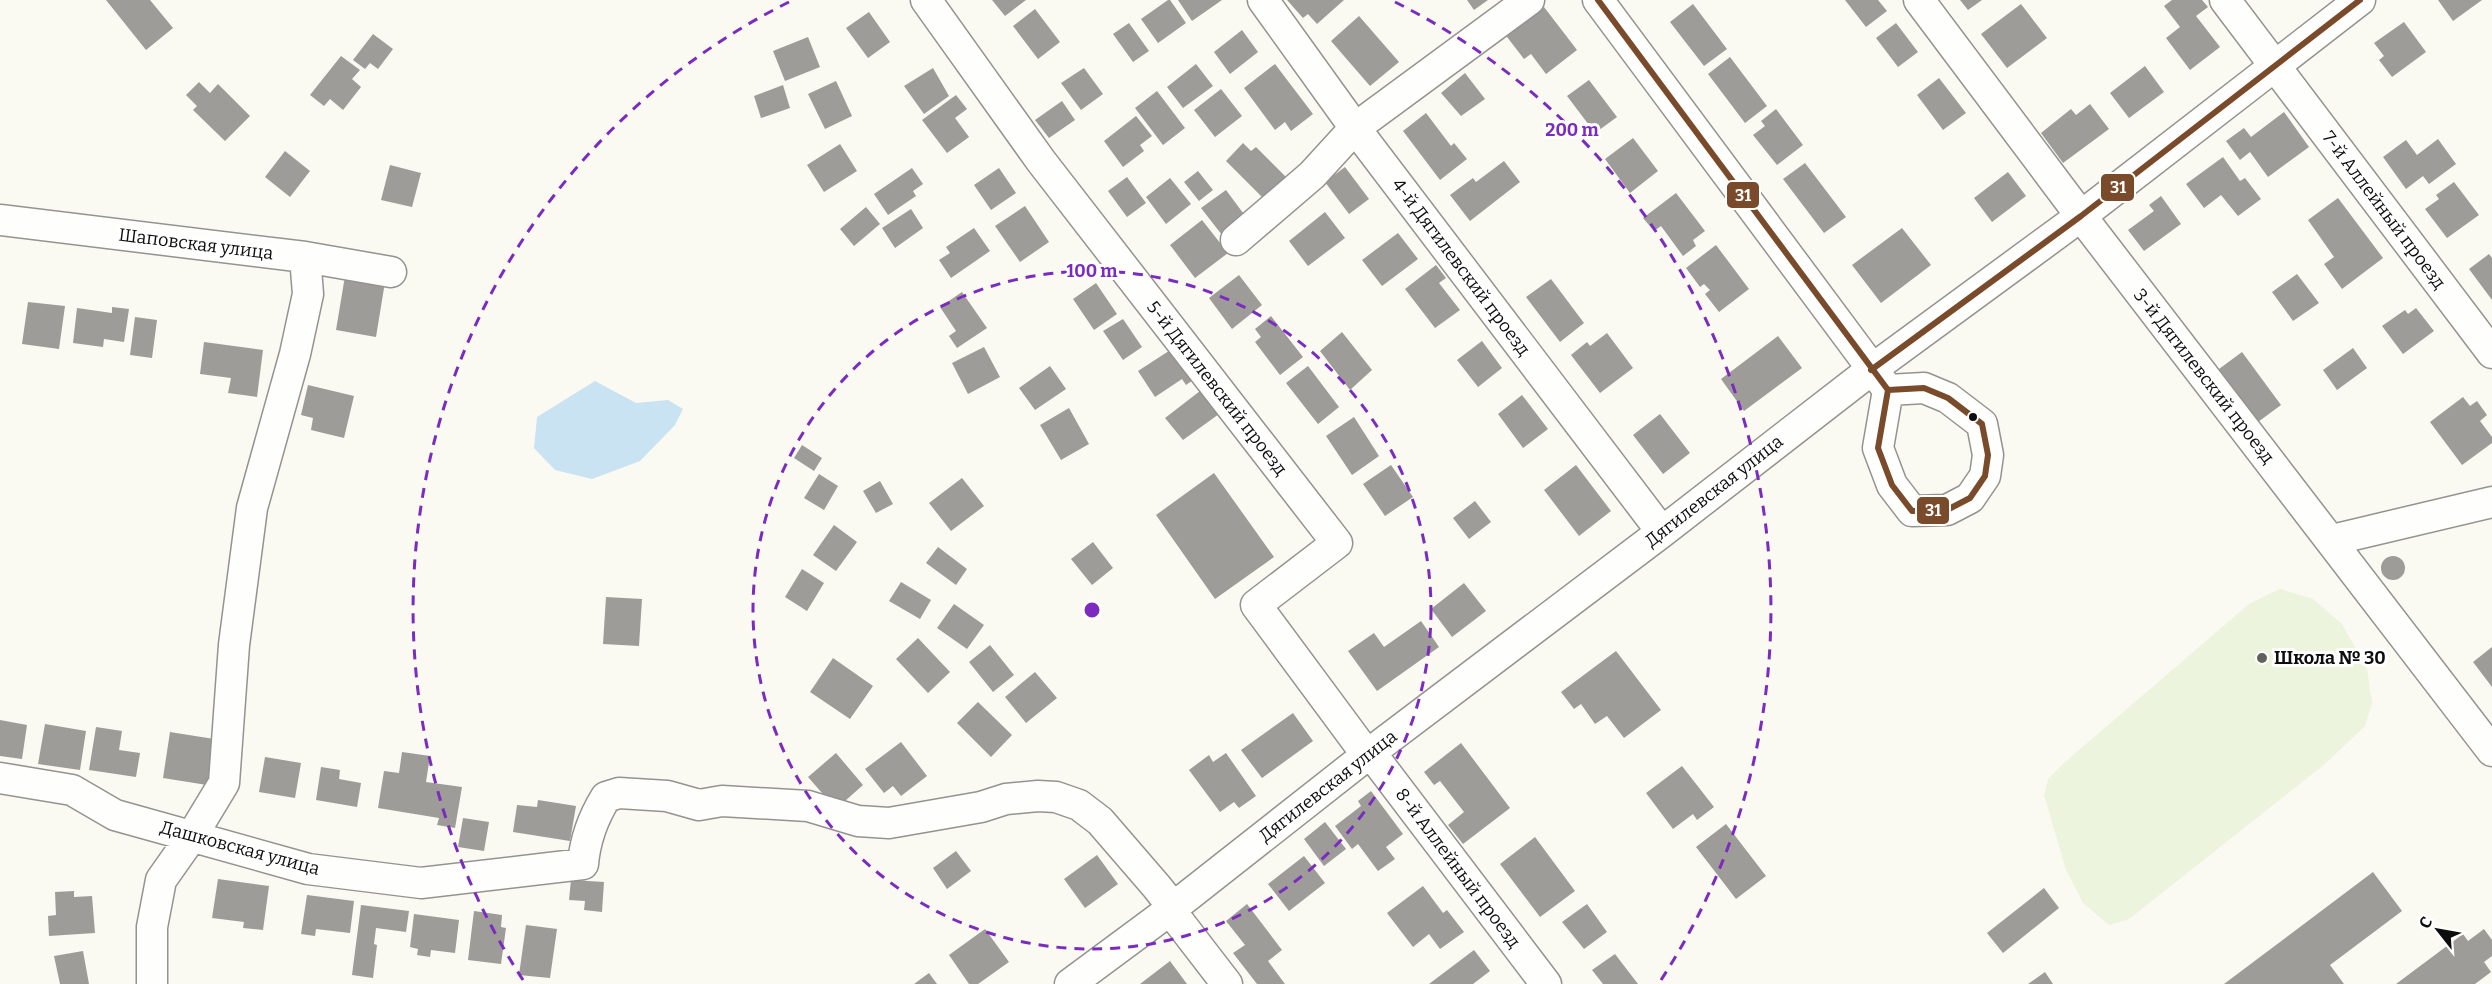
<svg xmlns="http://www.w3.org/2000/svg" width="2492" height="984" font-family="Bitter,serif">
  <rect width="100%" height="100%" fill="#faf9f2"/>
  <path fill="#ecf4dd" d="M2280,589L2313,599L2342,624L2367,669L2372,703L2365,726L2325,764L2129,919L2109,925L2083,903L2066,870L2044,795L2048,779L2064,763L2249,604Z"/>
  <path fill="#cae3f3" d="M595,381L636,403L668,400L683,409L675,425L640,461L592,479L555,470L534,448L537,417Z"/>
  <path fill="#9d9c98" d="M106,0H150L173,28L146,50Z
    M992,0H1026L1005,16Z
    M1168,0H1170L1186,23L1158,43L1141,19Z
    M1178,0H1222L1192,21Z
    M1287,0H1344L1317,24L1308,14L1303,18Z
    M1467,0H1488L1474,10Z
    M1845,0H1878L1887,11L1866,27Z
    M1960,0H1982L1968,10Z
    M2172,0H2202L2208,7L2196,16L2220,47L2190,70L2166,38L2180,27L2164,6Z
    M2438,0H2482L2453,21Z
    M1693,4L1727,49L1704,66L1670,22Z
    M2021,4L2047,38L2007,68L1981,34Z
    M1544,7L1577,50L1546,74L1531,54L1524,59L1504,33Z
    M1035,9L1060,42L1038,59L1013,26Z
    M869,12L890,42L868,58L846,28Z
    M1359,16L1399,62L1370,86L1331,41Z
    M2404,22L2426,52L2392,77L2379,60L2384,56L2374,43Z
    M1129,23L1149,51L1133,62L1113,34Z
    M1896,23L1918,52L1898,67L1876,38Z
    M1242,30L1258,52L1230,74L1214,52Z
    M373,34L393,49L378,69L370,63L365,69L353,60Z
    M808,37L820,67L785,81L773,51Z
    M341,56L360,70L352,79L361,87L343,110L330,99L324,106L310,95Z
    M1730,57L1767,106L1745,123L1708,74Z
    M1196,64L1213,86L1183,108L1167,87Z
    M1275,64L1313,114L1291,131L1285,122L1275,130L1244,88Z
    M2145,66L2164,92L2129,118L2110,93Z
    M933,68L949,96L924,114L904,86Z
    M1084,68L1103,94L1081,110L1061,83Z
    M1465,73L1485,99L1461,116L1441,93Z
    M1939,78L1966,113L1943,130L1917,95Z
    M1589,80L1617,117L1595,133L1567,96Z
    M836,81L852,116L825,129L808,94Z
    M199,82L210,93L218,84L250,116L225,141L193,110L197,106L186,95Z
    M783,85L790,108L761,118L754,96Z
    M1221,89L1242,116L1215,137L1194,110Z
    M1157,91L1185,128L1163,145L1135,108Z
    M956,95L967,109L955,118L969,137L947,153L922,120Z
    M1062,101L1075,120L1049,138L1035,120Z
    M2090,104L2109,129L2063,163L2041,133L2071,109L2076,115Z
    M1776,109L1803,145L1777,165L1753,135L1765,126L1761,121Z
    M2284,112L2309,147L2268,177L2250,152L2240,160L2226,141L2244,128L2251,137Z
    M1426,113L1451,146L1454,143L1467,159L1440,180L1403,131Z
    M1136,116L1152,136L1140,145L1144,151L1123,167L1104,141Z
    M1633,138L1658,171L1630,193L1605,159Z
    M2438,139L2456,164L2429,184L2423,176L2406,189L2383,157L2406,140L2417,155Z
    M1243,143L1251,151L1256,147L1286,177L1264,199L1226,161Z
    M840,144L857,171L824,192L807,165Z
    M285,151L310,171L290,197L265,177Z
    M2223,157L2240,181L2245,178L2261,199L2238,216L2221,195L2204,208L2186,184Z
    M1504,161L1520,182L1470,221L1450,195L1473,178L1476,182Z
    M1805,163L1846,217L1824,233L1783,179Z
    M390,165L421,173L412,207L381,200Z
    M1345,167L1369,199L1349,214L1325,182Z
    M912,168L923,184L913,191L916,196L888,215L874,194Z
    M999,168L1016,193L991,210L974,185Z
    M1198,171L1213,190L1199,201L1184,182Z
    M2008,172L2026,196L1992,222L1974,198Z
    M1127,177L1146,203L1127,217L1108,191Z
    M1170,178L1191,204L1166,224L1146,197Z
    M2454,182L2479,215L2447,238L2425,209L2439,199L2436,195Z
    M1226,190L1246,217L1222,235L1201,208Z
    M1676,193L1705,231L1693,240L1696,246L1683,256L1661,226L1654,231L1643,218Z
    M2161,196L2181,224L2144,251L2128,230L2154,211L2149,205Z
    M2338,198L2383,258L2342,289L2324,264L2334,257L2308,220Z
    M1025,206L1049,242L1020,262L995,226Z
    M866,207L880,224L854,246L840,229Z
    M911,209L923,228L895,248L882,228Z
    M1325,212L1345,238L1308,266L1289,241Z
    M1202,220L1228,253L1195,278L1170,245Z
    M974,228L990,251L951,278L939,260L950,253L946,247Z
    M1902,228L1931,265L1881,303L1852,265Z
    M1398,233L1418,259L1382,286L1362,260Z
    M1716,245L1749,289L1719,312L1705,294L1710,290L1704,284L1700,287L1686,268Z
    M2489,254L2492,258V300L2469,269Z
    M1436,265L1446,278L1439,283L1460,310L1435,328L1405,289Z
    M2297,274L2319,303L2293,321L2272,292Z
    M1239,275L1262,305L1232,329L1209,298Z
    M345,276L385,282L376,337L336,330Z
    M1551,279L1584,323L1560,342L1526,297Z
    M1096,283L1117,314L1094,330L1073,299Z
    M962,292L987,328L957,348L949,336L956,331L940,307Z
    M28,302L65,306L59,349L22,344Z
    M112,307L129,309L124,342L104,339L103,347L73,343L77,308L112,313Z
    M2416,308L2434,331L2403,354L2382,326L2405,310L2408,314Z
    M1271,316L1303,357L1280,375L1255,342L1261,337L1255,329Z
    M135,317L157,320L152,358L130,355Z
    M1123,319L1142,347L1123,360L1103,331Z
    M1342,332L1372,370L1350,390L1320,351Z
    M1607,333L1633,368L1600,393L1571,355L1587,342L1590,346Z
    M1778,336L1802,368L1744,411L1721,379Z
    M1482,341L1502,368L1478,387L1457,360Z
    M204,342L263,350L257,397L228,393L231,378L200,374Z
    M984,347L1000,377L968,394L952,363Z
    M1175,347L1196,378L1186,385L1182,379L1155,397L1138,371Z
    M2353,348L2367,368L2337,390L2323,370Z
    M2242,352L2281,405L2258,422L2219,369Z
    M1050,366L1066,389L1035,410L1019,388Z
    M1308,366L1339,407L1318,424L1286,383Z
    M308,385L354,396L344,438L311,430L313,418L301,415Z
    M1200,391L1219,414L1183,440L1165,418Z
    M1522,395L1548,429L1523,448L1498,414Z
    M2463,397L2470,406L2477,401L2487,415L2480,421L2492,437V443L2462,465L2430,422Z
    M1069,408L1089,444L1061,460L1040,425Z
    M1660,414L1690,453L1663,474L1633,435Z
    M1354,417L1379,456L1352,475L1326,436Z
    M802,445L822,458L814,471L794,458Z
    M1391,465L1413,497L1385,516L1363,484Z
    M1576,465L1611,511L1579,536L1544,490Z
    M1214,473L1274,557L1215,599L1156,515Z
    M819,474L838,486L824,510L804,498Z
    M962,478L984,506L951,531L929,503Z
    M880,481L893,504L876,513L863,491Z
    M1475,501L1491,522L1469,539L1453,518Z
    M834,525L857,542L836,571L813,555Z
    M1093,542L1113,568L1092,585L1071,559Z
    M938,547L967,569L956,585L926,563Z
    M2381 568a12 12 0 1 1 24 0a12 12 0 1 1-24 0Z
    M802,569L824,583L807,611L785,597Z
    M901,582L931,600L920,619L889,601Z
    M1464,583L1486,611L1452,637L1431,609Z
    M606,597L642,599L639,646L603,644Z
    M954,604L984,625L967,649L937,628Z
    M1421,621L1439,647L1377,691L1348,651L1374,633L1384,647Z
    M918,638L950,672L928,693L896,659Z
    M990,645L1014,675L993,692L969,662Z
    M2492,647V687L2473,662Z
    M1616,651L1661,710L1624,738L1607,716L1595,724L1581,704L1574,709L1561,692Z
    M833,658L873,686L850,719L810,692Z
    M1035,672L1057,698L1026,723L1005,697Z
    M978,702L1012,735L991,757L957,723Z
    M1293,713L1313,741L1262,778L1241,750Z
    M0,720L27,725L22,759L0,756Z
    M45,724L86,731L80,770L38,764Z
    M96,727L122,731L119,750L140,753L136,777L89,770Z
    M170,732L214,739L207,785L163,778Z
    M901,742L927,776L901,796L893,786L884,793L865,769Z
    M1461,743L1510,808L1463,844L1448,825L1464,812L1440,781L1434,785L1424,772Z
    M402,752L430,756L426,782L462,787L455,828L437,825L439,818L378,808L384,771L399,773Z
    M836,753L863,785L836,809L808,777Z
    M1226,753L1256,796L1239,808L1234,802L1220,812L1189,770L1209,755L1213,762Z
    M265,757L301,763L295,798L259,792Z
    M1682,766L1714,807L1697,820L1693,814L1673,829L1646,793Z
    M321,767L340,770L339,779L361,783L357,807L316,800Z
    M1371,791L1403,834L1386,847L1395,859L1378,871L1358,844L1352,849L1335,826L1361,806L1358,801Z
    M538,800L576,806L570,841L513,832L517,805L537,807Z
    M463,818L489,822L484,851L458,847Z
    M1325,822L1346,849L1324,866L1304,839Z
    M1726,824L1766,876L1736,899L1696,847Z
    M1535,837L1575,891L1540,917L1500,864Z
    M956,851L971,871L947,889L933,868Z
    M1097,855L1118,884L1085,908L1064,879Z
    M1304,856L1325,883L1289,911L1268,884Z
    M2373,872L2402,911L2330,965L2344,984H2224Z
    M218,879L269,886L263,930L243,928L244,922L212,918Z
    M571,880L604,882L602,912L584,910L585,901L569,900Z
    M1423,886L1443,913L1447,910L1464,932L1440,949L1429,934L1413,947L1387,913Z
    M2044,888L2059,908L2003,953L1987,933Z
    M74,891V897L92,896L95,933L49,936L48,916L56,915L55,892Z
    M307,895L354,901L350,933L316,929L315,936L301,934Z
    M1247,904L1282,950L1268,961L1285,984H1257L1233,953L1245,945L1226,921Z
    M1587,904L1607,932L1584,949L1562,922Z
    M361,905L409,911L406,932L376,928L374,944L377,945L373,978L352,975Z
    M474,911L502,915L501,927L506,928L501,964L468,960Z
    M414,914L459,920L455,953L431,950L430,957L417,955L418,949L410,947Z
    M526,925L557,929L550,978L519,975Z
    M985,929L1009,962L978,984H969L949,955Z
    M2484,929L2492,940V956L2484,962L2491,972L2475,984H2396L2463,934L2468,941Z
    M1474,950L1490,971L1473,984H1429Z
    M83,951L89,984H60L54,956Z
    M1615,954L1638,984H1603L1592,970Z
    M1170,961L1187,984H1140Z
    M2045,972L2053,984H2028Z
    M929,973L937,984H914Z"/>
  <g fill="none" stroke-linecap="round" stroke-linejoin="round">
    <g stroke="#949390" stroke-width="33">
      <path id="minor" d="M926,0L1041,161L1337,543L1256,605L1367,755
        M1263,0L1355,128L1662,532
        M1598,0L1888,390L1878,448L1892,485L1912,511L1947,510L1970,498L1985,476L1988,455L1982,424L1948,398L1924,388L1888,390
        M1919,0L2081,216L2492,751
        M2225,0L2492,353
        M0,220L305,257L391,272
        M1236,240L1312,175L1355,128L1529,0
        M2332,540L2492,502
        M1370,752L1546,984
        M0,778L72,790L115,815L308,869L421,883L583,864C585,840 593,818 606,797L619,793L667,796L699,805L722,801L808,806L858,821L889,823L981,807L1006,799L1038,796L1056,797L1079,805L1100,821L1157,887L1168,901L1170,910L1227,984
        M152,984V927L161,880L192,836L224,783L234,645L252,508L295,354L308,294L305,257
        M1070,984L1170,910L1367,755L1662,532L1871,370L2081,216L2360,0"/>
    </g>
    <use href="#minor" stroke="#fefefd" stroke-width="30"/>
    <g stroke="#fff" stroke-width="10">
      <path id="bus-1" d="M1598,0L1888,390
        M1871,370L2081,216L2360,0
        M1924,388L1948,398L1982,424L1988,455L1985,476L1970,498L1947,510L1912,511L1892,485L1878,448L1888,390Z"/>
    </g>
    <use href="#bus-1" stroke="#7a4b2a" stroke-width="6"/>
  </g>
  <g fill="none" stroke="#7b2cbf" stroke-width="3" stroke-dasharray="10 8">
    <circle cx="1092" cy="610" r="339"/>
    <path d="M523 980A679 679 0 0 1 789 2M1395 2A679 679 0 0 1 1661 980"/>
  </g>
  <circle fill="#0d0d0d" stroke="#fff" stroke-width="2" cx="1973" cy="417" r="5"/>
  <circle fill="#60605d" stroke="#fff" stroke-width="2" cx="2262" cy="658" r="6"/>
  <g text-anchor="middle" stroke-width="6" stroke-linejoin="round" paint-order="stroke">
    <g font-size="18" fill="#0d0d0d" stroke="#fff">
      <text transform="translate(2384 210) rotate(53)" y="6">7-й Аллейный проезд</text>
      <text transform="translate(196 244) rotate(7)" y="6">Шаповская улица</text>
      <text transform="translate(1461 267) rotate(53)" y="6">4-й Дягилевский проезд</text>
      <text transform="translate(2204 376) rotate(52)" y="6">3-й Дягилевский проезд</text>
      <text transform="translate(1217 388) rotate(52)" y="6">5-й Дягилевский проезд</text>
      <text transform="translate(1714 491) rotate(-38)" y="6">Дягилевская улица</text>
      <text transform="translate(1328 786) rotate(-38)" y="6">Дягилевская улица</text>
      <text transform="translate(240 848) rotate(15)" y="6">Дашковская улица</text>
      <text transform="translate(1458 868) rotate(53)" y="6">8-й Аллейный проезд</text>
    </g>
    <g font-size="18" font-weight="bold" fill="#0d0d0d" stroke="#fff" text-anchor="start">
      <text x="2274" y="664">Школа № 30</text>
    </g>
  </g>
  <circle cx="1092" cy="610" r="9" fill="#7b2cbf" stroke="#fff" stroke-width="3"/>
  <g font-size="18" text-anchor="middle" font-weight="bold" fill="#7b2cbf" stroke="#fff" stroke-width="6" stroke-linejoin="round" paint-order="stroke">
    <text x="1572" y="136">200 m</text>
    <text x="1092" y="277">100 m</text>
  </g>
  <g stroke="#fff" stroke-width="2">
    <rect x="2100" y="173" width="35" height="29" rx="6" fill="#7a4b2a"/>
    <rect x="1726" y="181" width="34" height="28" rx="6" fill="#7a4b2a"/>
    <rect x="1916" y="496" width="34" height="29" rx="6" fill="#7a4b2a"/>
  </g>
  <g font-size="16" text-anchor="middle" font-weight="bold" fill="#fff">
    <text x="2118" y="193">31</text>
    <text x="1743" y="201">31</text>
    <text x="1933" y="516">31</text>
  </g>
  <g transform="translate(2438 930) rotate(301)" stroke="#ffffff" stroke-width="4.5" paint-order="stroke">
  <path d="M0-4.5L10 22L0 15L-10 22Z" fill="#0d0d0d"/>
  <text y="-9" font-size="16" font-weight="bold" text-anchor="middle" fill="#0d0d0d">С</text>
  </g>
</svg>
